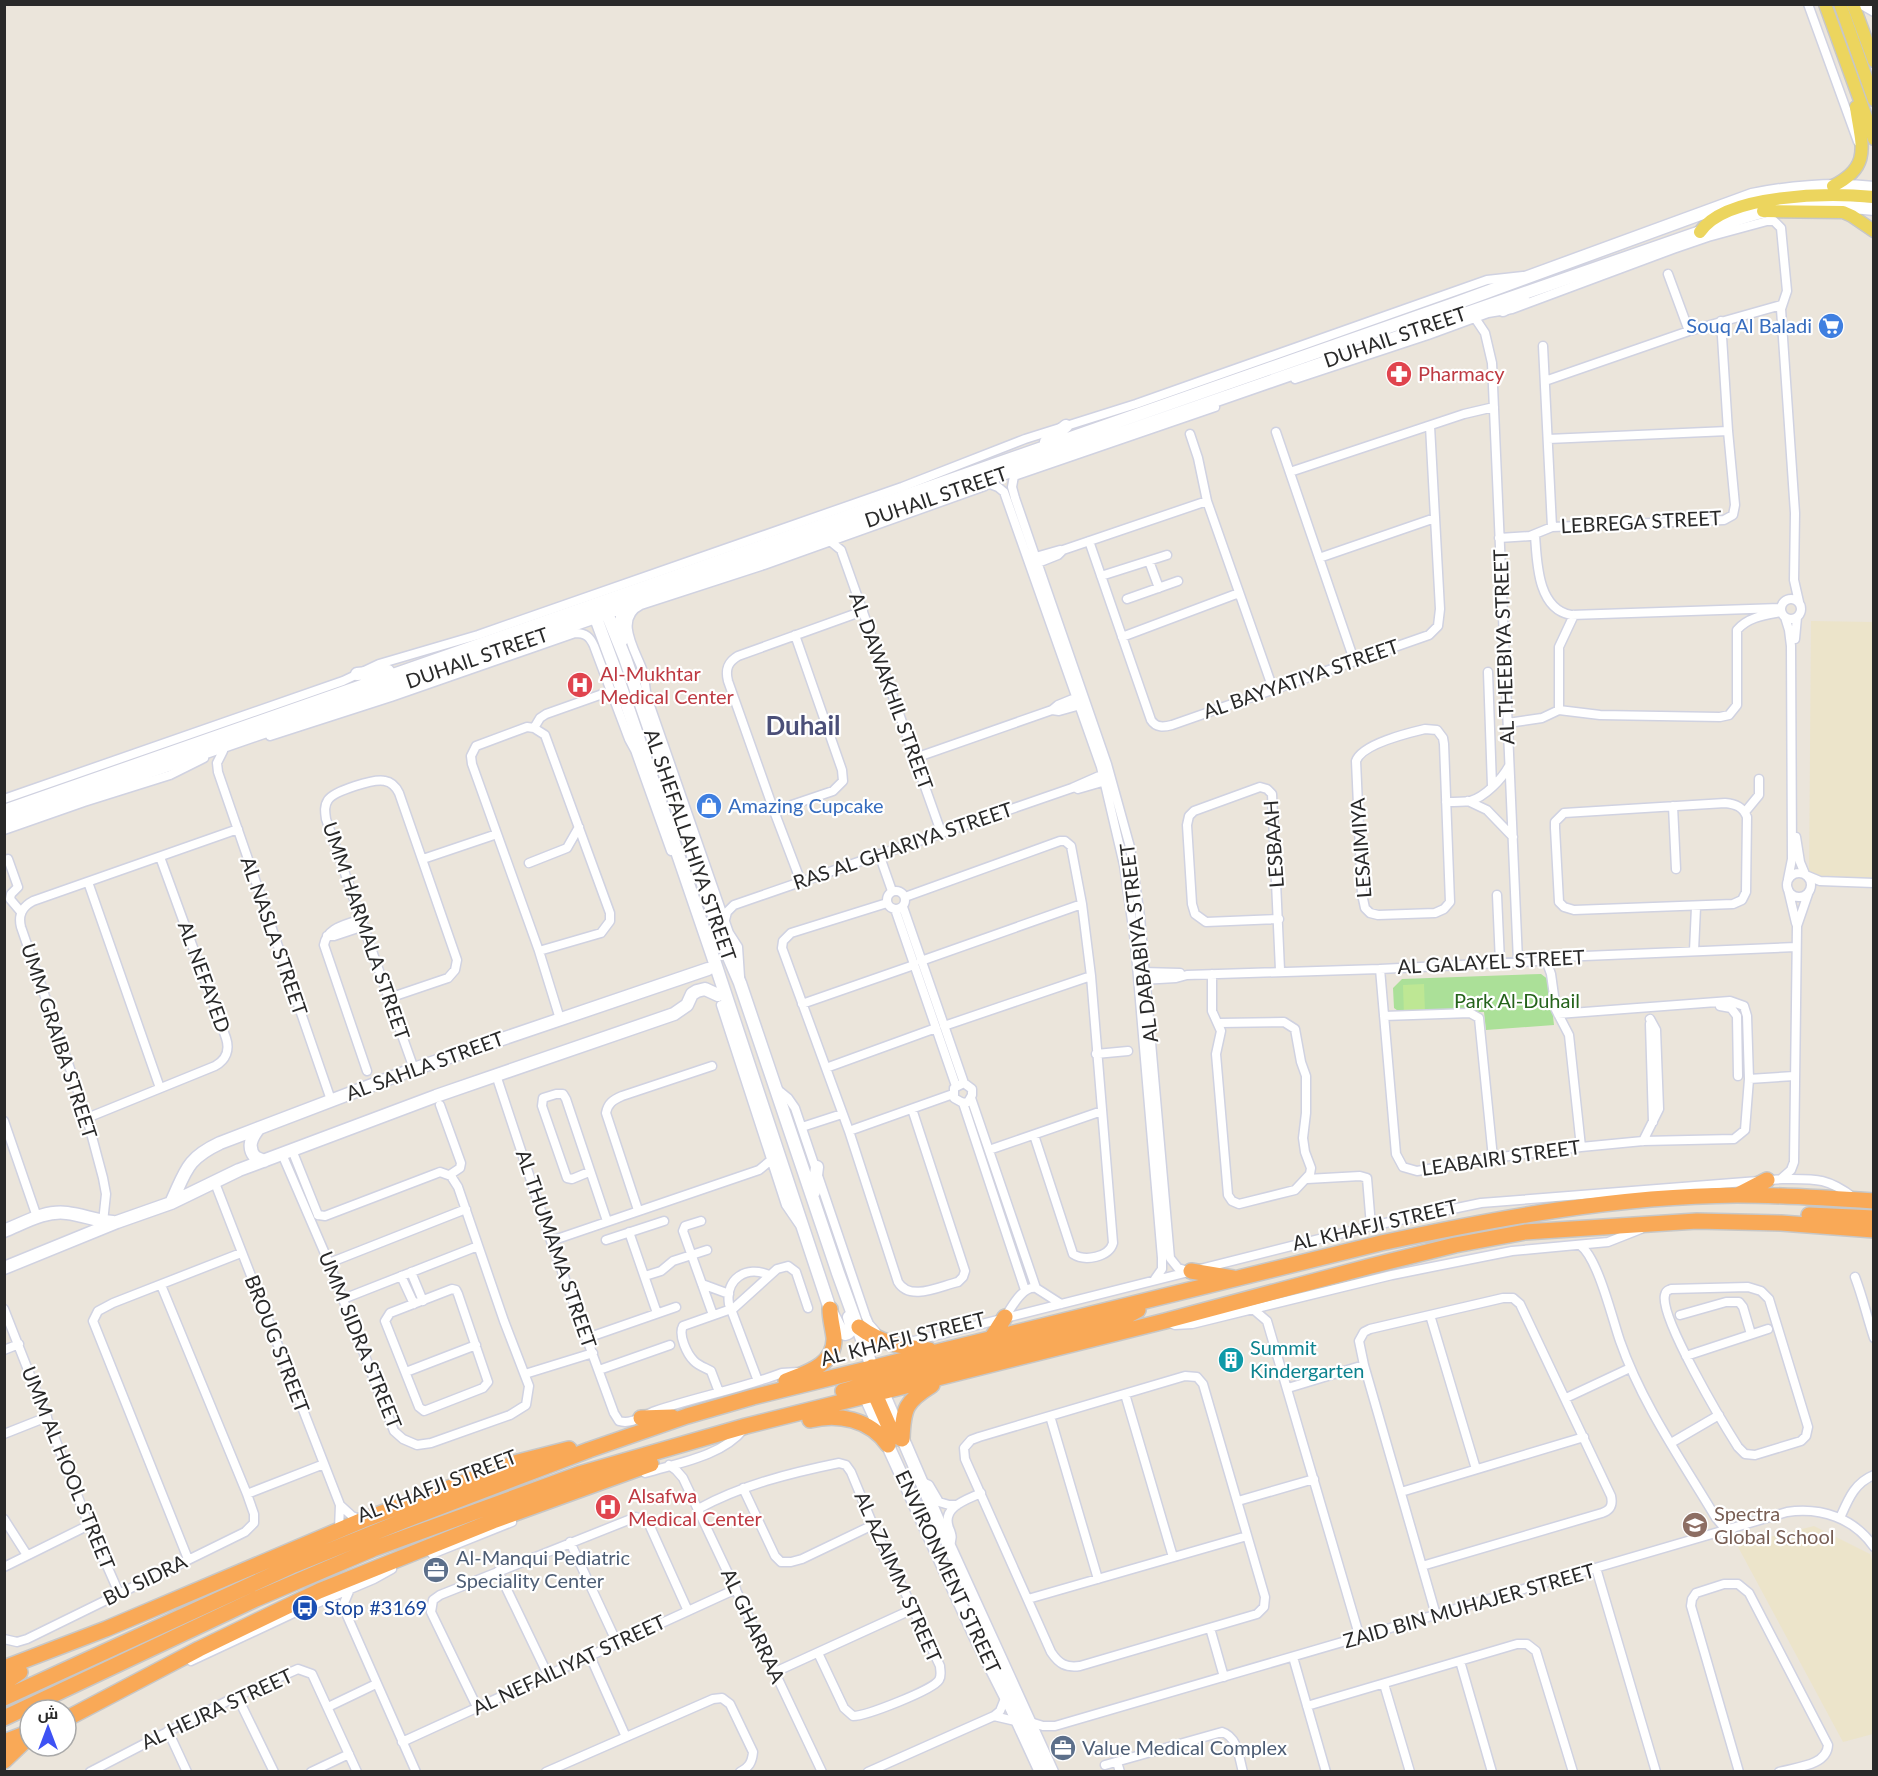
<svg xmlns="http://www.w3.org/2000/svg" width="1878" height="1776" font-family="Lato,Cairo,sans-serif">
  <rect width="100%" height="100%" fill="#ebe5db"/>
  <path fill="#ece4ca" d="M1811,621L1873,622V878H1809Z
    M1814,1526L1870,1554L1873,1564V1734L1843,1742L1737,1545Z"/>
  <path fill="#abe098" d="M1541,974L1549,980L1554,1025L1486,1030L1484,1012L1404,1015L1394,1008L1393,988L1402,979Z"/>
  <path fill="#bee794" d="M1424,984L1425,1014L1404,1015L1403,985Z"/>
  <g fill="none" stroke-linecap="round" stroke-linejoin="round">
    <g stroke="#d0d2e1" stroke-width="11">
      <path id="street" d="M1808,4L1858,142
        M1860,4L1874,12
        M1668,274L1689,331
        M1475,318L1485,333L1492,363L1518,961
        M1543,346L1552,527
        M1295,379L1428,335L1488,313L1512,309L1673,249L1708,237L1767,221H1774L1781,228L1787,291L1781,309L1795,513L1794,580L1799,602
        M1545,381L1689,331L1781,305
        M1276,432L1354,660
        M1190,434L1198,458L1207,501L1273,689
        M1548,439L1728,431
        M1290,472L1464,414L1494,407
        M1017,475L1215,407
        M1014,476L1012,487L1015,498L1107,764L1130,847L1140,917L1170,1258L1178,1268L1188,1271
        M990,484L998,487L1004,492L1101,767L1124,865L1135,942L1162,1258V1269L1155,1279
        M1535,535C1537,561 1537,609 1571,615L1780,608
        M1499,538L1530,536L1552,527L1724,520L1733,515L1735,505L1728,431L1721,321
        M830,541L841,550L941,832
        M1089,541L1151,720C1156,728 1164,727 1172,725L1429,635L1438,626L1440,609L1430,426
        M1032,558L1060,550
        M1319,558L1435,518
        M1149,561L1159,588
        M1033,565L1058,555L1063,550L1207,501
        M1101,576L1167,555
        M1781 609a10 10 0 1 1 20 0a10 10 0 1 1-20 0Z
        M1127,599L1178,581
        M1785,617L1789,630L1791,646L1792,859L1788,879
        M1122,637L1239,593
        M1795,639L1797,617
        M1488,672L1492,786
        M1052,710L1059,711L1084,704
        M1559,710V647L1574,615
        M1508,723L1542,718L1559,710L1600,715L1720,717L1729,715L1737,705V630C1748,617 1765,615 1781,612
        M534,728L540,718L546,714L611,691
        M1425,729L1437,730L1443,738L1444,744L1450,902L1444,909L1435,913L1378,915L1370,913L1365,908L1362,894L1356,761C1362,744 1408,733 1425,729Z
        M270,736L391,697L575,633C586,633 590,637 594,646L629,739L635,750L671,851
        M223,751L217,763L218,772L331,1100
        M915,758L1052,710L1058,705L1080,696
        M1078,789L1109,780
        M4,799L343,681L379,664L478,635L902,487L1025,439L1136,404L1487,280L1523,276
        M1468,801L1487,810L1513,837
        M1446,802C1454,802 1462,802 1470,801C1485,797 1502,779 1509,766
        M1725,803C1736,804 1743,807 1747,817L1746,892L1742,900L1733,904L1574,910L1564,907L1559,902L1555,828V822L1564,813Z
        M1673,806L1676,869
        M774,811L833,791L843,781L842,770L795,635
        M1745,812L1759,795V779
        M4,830L84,802L170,775L204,758
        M1796,837L1800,862L1805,874
        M879,854L892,891
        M8,859L18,887L11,894L10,899L21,912
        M423,859L497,834
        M529,863L567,848L579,827
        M1787 885a12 12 0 1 1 24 0a12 12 0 1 1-24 0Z
        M1808,876L1820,881L1874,883
        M88,882L160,1088
        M801,882L774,811L728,681C725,669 728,662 738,656L863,611
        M1788,889L1796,923
        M887 900a9 9 0 1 1 18 0a9 9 0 1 1-18 0Z
        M1497,895L1500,962
        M905,897L1060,841H1065L1071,846L1082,904L1091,976L1113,1243C1109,1257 1085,1262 1073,1254L1034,1135
        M887,903L791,933L783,941L782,948L849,1131L898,1282C910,1302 940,1286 958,1282L963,1277L965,1271L912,1109
        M903,907L964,1083
        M895,909L956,1086
        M361,919C346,925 327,927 324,945L367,1071
        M1279,919L1206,922L1195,914L1192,904L1187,825L1189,816L1194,811L1260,787L1267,789L1272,794L1280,970
        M725,920L727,912L734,905L1072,788L1106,773
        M327,936H334L364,926
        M539,951L601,933L610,921V913L545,735L534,728L527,727L476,746L471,756L472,764L539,951L560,1019
        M1694,951L1696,907
        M1546,960L1551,974L1556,1010L1569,1035L1581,1147
        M921,961L1082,904
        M1380,969L1396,1154L1403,1167L1417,1171L1493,1158L1581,1147L1643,1141L1734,1139L1745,1130L1749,1079L1747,1016L1744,1006L1730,1001L1558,1014
        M1142,972L1180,973
        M1212,974V1011L1221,1031L1216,1054L1228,1195L1232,1201L1239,1204L1295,1190L1310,1174L1311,1168L1305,1152L1303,1138L1306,1113V1076L1301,1062L1295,1029L1284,1022L1219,1023
        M740,977L738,947L729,933L647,697C645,688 645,678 642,669C635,650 614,618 641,605L764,565L985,486
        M1142,980L1176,978L1187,975L1380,969L1539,961L1561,957L1796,947
        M389,998L448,978L455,970L457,960L399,793C396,787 392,782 385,781C375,778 334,791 328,800C324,806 325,812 326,819C355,902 384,986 414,1069
        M802,1004L914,965
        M721,1005L786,1205L799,1224
        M1720,1006L1731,1008L1737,1016L1738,1076
        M1384,1016L1470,1013L1479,1018L1493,1158
        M1650,1024L1653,1122
        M944,1026L1091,976
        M1096,1054L1128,1051
        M826,1068L936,1028
        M496,1075L551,1241L614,1413L619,1421C632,1425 643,1415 655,1411C696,1397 740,1389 782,1373L798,1372
        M1749,1079L1794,1076
        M777,1089L788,1098L795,1108L866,1317L869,1324L876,1332
        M971,1098L1036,1288
        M963,1103L968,1102L972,1095V1089L964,1083L954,1088V1098L963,1103L1025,1290
        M440,1105L461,1163L460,1168L451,1174V1176
        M87,1118L215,1066C226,1060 230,1050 226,1038L160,857
        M4,1121L37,1217
        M802,1127L842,1114
        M849,1131L953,1094
        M1643,1141L1659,1109L1656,1030L1650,1019
        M292,1150L318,1215
        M989,1150L1102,1111
        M282,1154L329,1263L394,1431L403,1439L417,1445L431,1443L510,1415L526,1405L529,1386L504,1321L458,1187L451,1176
        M589,1172L572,1179L567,1178L542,1106L543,1098L556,1094H563L566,1099L607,1221
        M1782,1178L1791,1170L1794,1162L1797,926L1808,894
        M1307,1179L1360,1176L1367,1178L1371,1226
        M215,1183L340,1505L339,1529
        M638,1210L606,1113C608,1103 613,1100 622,1096L712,1066
        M318,1215L325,1216L435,1174L440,1172L451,1176
        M701,1221L685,1226L683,1231L713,1315
        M103,1222L106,1194L103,1178L87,1118L21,927C18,915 22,907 33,901L238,829
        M629,1232L657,1313
        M606,1240L664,1221
        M551,1241L759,1170L771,1160
        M1580,1245C1598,1258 1612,1318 1620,1341C1642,1404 1682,1461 1716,1518L1722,1525L1732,1530
        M329,1263L466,1209
        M411,1272L423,1301
        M401,1276L414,1304
        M645,1276L661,1271L673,1261L707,1250
        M1855,1277C1863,1298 1867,1317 1874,1338
        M702,1284L729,1294
        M1748,1287L1761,1291L1769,1299L1808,1427L1806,1436L1801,1441L1755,1455L1745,1454L1738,1447C1724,1425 1659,1317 1665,1295C1666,1290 1667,1291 1671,1289Z
        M452,1289L456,1290L458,1294L488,1382L483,1388L424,1411L419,1407L385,1321L390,1313Z
        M343,1299L478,1246
        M4,1309L89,1525L119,1593
        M1253,1309L1267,1321L1360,1638
        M1430,1315L1476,1469
        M1680,1315L1726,1302H1739L1743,1307L1751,1334
        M1005,1317C1012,1307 1022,1286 1036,1288L1061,1304
        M1168,1322L1175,1325L1192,1324L1392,1275L1512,1251L1608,1242L1641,1229
        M587,1338L676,1307
        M905,1341H914L1371,1226L1481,1203L1782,1179C1814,1179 1827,1177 1854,1198
        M4,1350L19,1344
        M1686,1356L1768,1329
        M599,1370L670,1345
        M406,1372L476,1345
        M525,1374L593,1353
        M1185,1376L1197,1377L1203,1384L1265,1597L1264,1607L1257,1614L1080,1666C1066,1668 1059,1664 1051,1652L965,1459L964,1448L971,1440L979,1437Z
        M758,1381L729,1304C725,1279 746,1265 769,1275
        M1288,1388L1364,1365
        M719,1392L711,1371C706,1368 699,1366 694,1361C687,1354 678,1335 683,1326L734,1308L777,1269L788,1266L796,1272L808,1308
        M1125,1394L1173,1557
        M1566,1398L1630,1368
        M1050,1416L1098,1579
        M4,1434L47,1417
        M1671,1443L1719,1415
        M669,1465L676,1470L683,1478L822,1772
        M645,1473C677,1463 721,1457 744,1429
        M920,1481L929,1485L939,1502L949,1505H957
        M743,1488L775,1556L781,1562H791L802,1559L873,1525
        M1401,1492L1584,1437
        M247,1494L324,1464
        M1238,1501L1314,1479
        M340,1505L352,1516L362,1520
        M698,1509C742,1485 790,1473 839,1463L846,1465L851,1472L873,1525L940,1666C940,1670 942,1675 939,1680C933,1690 866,1716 853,1716L844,1708L818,1653
        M1840,1518C1848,1500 1854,1483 1874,1475
        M4,1519L27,1555
        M570,1542L617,1643
        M949,1546C953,1539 952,1535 949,1528C941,1507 966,1500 981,1493
        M432,1554L512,1522
        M188,1559L93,1321L98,1311L113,1303L241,1253
        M1422,1566L1602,1513C1611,1510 1613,1505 1611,1496L1520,1304L1513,1298H1503L1370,1329L1364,1332L1359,1341L1364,1365L1436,1615
        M4,1567L89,1525
        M1596,1568L1656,1772
        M498,1571L548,1675
        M350,1589L344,1603L345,1611L416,1772
        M1028,1599L1247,1536
        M1210,1628L1224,1677
        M4,1639L17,1642L27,1639L245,1532L254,1523V1514L247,1494L161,1285
        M590,1656L626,1737
        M1293,1657L1326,1772
        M191,1661L296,1612L374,1579L392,1569
        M1460,1661L1492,1772
        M775,1672L913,1609
        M1384,1684L1410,1772
        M237,1696L274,1772
        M1307,1706L1517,1644H1527L1536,1651L1573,1772
        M328,1707L376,1684
        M477,1707L431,1612L433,1600L440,1595L636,1517L648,1522L688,1611
        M994,1716L1019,1722
        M1027,1721L1043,1726H1055L1787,1512C1821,1507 1854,1518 1874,1547
        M168,1731L187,1772
        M402,1742L736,1589
        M1117,1762L1120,1772
        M1105,1765L1222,1732C1238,1737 1239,1758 1243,1772
        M90,1772L237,1696L298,1669L312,1674L357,1772
        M311,1772L349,1754
        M546,1772L713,1699L722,1698L730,1704L753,1752C752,1763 749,1767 740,1772
        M868,1772L994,1716L1000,1711L1006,1696
        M1739,1772L1691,1606L1692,1599L1696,1593L1724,1584H1738L1749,1593L1828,1745C1827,1766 1795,1767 1779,1772"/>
    </g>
    <g stroke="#d0d2e1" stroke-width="15">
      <path id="secondary" d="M1503,310L1523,299
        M1046,442L1066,426
        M604,606L625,658L725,948L740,983L838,1273L872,1367L945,1537L1052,1772
        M593,610L614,667L712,954L830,1309L840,1329L845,1334L848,1333L852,1329L849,1317
        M622,640L621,621L625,606
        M357,674L388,671
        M4,811L1454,304L1752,195C1792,187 1832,183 1874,188
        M4,822L607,613L651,596L820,538L875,517L1064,453L1735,220C1748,216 1761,211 1775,209C1808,203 1840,206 1874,209
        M259,1128C251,1138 247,1147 255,1157L264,1161
        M814,1192L817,1167
        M171,1203C186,1171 186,1159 220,1143L414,1069L708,969
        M4,1231C24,1223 45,1210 67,1213C83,1215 97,1221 113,1222
        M4,1268L117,1222L171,1203L239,1170L436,1096L674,1014L687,1005L692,994L697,991L705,989L718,995
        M862,1389L975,1636L1012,1709L1041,1772"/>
    </g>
    <g stroke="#c7c7c7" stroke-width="15">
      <path id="primary" d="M1825,4L1874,139
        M1840,4L1874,100
        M1853,4L1874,61
        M1833,186C1873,166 1861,144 1856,107
        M1763,211L1843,212L1852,216L1874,231
        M1700,232C1726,193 1830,193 1874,197"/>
    </g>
    <g stroke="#c7c7c7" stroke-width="18">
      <path id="highway" d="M1738,1195L1767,1180
        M1809,1215L1874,1218
        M1191,1271L1233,1278
        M859,1327C880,1343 902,1347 929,1350
        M991,1339L1005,1317
        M786,1381C806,1373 835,1365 834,1338C833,1328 830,1319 830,1309
        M871,1385L892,1433L902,1439C903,1408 906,1401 932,1385
        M843,1391C858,1387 869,1385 872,1367
        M866,1393L869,1387L878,1380L1116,1322L1138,1310
        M641,1418L672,1417
        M810,1420C838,1413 870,1419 888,1445
        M4,1668L106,1629L363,1520L518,1462L569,1449
        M4,1683L20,1672
        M4,1698L294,1565L403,1521L589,1450L687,1416L753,1397L1381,1243C1498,1218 1617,1196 1737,1195C1782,1195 1828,1198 1874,1201
        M4,1718L256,1599L373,1549L579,1474L746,1426L1165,1321L1371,1266L1455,1245L1525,1232L1697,1221L1781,1223L1874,1230
        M66,1719L199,1649L319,1591L493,1521L651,1464
        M4,1742L30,1732
        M4,1761L28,1738"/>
    </g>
    <use href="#street" stroke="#fff" stroke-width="8"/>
    <use href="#secondary" stroke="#fff" stroke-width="12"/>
    <use href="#primary" stroke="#ecd55e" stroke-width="12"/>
    <use href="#highway" stroke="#f9a957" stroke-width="15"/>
  </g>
  <defs>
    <g id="supermarket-disc" transform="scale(1.35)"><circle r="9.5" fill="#3f7fe0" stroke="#fff"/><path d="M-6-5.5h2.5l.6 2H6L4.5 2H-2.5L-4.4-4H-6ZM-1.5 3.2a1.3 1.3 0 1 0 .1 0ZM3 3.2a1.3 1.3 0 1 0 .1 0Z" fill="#fff"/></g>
    <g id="pharmacy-disc" transform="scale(1.35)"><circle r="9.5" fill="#e0444e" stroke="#fff"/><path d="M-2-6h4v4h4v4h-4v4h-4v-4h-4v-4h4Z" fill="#fff"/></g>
    <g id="hospital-disc" transform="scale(1.35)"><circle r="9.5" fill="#e0444e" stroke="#fff"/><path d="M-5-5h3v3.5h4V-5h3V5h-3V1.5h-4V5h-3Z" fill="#fff"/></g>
    <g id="shop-disc" transform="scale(1.35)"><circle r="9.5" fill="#3f7fe0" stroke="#fff"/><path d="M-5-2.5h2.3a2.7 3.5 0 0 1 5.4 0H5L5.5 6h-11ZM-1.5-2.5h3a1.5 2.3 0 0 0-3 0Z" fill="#fff"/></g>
    <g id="building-disc" transform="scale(1.35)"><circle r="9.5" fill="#0f9aa8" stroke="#fff"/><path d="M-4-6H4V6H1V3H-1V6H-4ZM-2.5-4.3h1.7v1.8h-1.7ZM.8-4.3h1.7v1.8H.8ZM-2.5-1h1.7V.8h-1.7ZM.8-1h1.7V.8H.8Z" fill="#fff"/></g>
    <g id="school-disc" transform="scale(1.35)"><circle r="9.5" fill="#8d6e63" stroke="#fff"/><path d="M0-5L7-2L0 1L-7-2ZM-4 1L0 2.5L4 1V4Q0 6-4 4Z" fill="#fff"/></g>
    <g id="office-disc" transform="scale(1.35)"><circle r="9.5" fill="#5c6f8a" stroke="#fff"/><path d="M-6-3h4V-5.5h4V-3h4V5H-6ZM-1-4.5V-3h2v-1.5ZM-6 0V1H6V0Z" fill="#fff"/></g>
    <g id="bus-disc" transform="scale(1.35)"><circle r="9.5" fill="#1a4fb4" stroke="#fff"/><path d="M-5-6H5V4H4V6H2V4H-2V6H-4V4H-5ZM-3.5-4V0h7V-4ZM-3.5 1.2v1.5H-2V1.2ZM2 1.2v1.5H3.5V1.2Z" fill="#fff"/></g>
  </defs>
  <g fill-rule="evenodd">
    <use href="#supermarket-disc" x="1831" y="326"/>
    <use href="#pharmacy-disc" x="1399" y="374"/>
    <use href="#hospital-disc" x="580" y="685"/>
    <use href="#shop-disc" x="709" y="806"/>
    <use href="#building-disc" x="1231" y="1360"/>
    <use href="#hospital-disc" x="608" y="1507"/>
    <use href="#school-disc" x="1695" y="1525"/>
    <use href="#office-disc" x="436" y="1570"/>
    <use href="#bus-disc" x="305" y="1608"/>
    <use href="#office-disc" x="1063" y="1748"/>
  </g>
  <g text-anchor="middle" stroke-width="4.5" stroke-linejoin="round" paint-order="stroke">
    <g font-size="20" fill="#366cbe" stroke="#fff" text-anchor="end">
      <text x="1812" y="333">Souq Al Baladi</text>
      <text x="728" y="813" text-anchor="start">Amazing Cupcake</text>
    </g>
    <g font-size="20" fill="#292929" stroke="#fff">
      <text transform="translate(1395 337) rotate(-19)" y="7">DUHAIL STREET</text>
      <text transform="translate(936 497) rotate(-19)" y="7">DUHAIL STREET</text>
      <text transform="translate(1641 522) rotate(-3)" y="7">LEBREGA STREET</text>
      <text transform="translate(1504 647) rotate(-92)" y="7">AL THEEBIYA STREET</text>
      <text transform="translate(477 658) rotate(-19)" y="7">DUHAIL STREET</text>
      <text transform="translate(1301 679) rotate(-19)" y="7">AL BAYYATIYA STREET</text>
      <text transform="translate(891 691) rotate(70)" y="7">AL DAWAKHIL STREET</text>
      <text transform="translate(1274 844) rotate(-94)" y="7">LESBAAH</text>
      <text transform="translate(690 845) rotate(71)" y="7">AL SHEFALLAHIYA STREET</text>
      <text transform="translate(903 846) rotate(-19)" y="7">RAS AL GHARIYA STREET</text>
      <text transform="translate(1361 848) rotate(-94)" y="7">LESAIMIYA</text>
      <text transform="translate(366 931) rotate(71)" y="7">UMM HARMALA STREET</text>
      <text transform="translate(274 936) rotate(71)" y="7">AL NASLA STREET</text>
      <text transform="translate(1139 943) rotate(-97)" y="7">AL DABABIYA STREET</text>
      <text transform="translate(1491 962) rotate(-3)" y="7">AL GALAYEL STREET</text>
      <text transform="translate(204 977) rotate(70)" y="7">AL NEFAYED</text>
      <text transform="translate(59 1041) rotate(72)" y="7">UMM GRAIBA STREET</text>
      <text transform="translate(425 1066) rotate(-20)" y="7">AL SAHLA STREET</text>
      <text transform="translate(1501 1158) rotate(-8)" y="7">LEABAIRI STREET</text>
      <text transform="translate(1375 1225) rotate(-13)" y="7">AL KHAFJI STREET</text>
      <text transform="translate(556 1249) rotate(71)" y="7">AL THUMAMA STREET</text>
      <text transform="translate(903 1339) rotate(-14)" y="7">AL KHAFJI STREET</text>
      <text transform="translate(360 1340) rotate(68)" y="7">UMM SIDRA STREET</text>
      <text transform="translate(277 1344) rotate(69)" y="7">BROUG STREET</text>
      <text transform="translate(68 1468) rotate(68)" y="7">UMM AL HOOL STREET</text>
      <text transform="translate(437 1486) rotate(-21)" y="7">AL KHAFJI STREET</text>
      <text transform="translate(948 1572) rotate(65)" y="7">ENVIRONMENT STREET</text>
      <text transform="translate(898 1577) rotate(66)" y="7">AL AZAIMM STREET</text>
      <text transform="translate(145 1580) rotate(-26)" y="7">BU SIDRA</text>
      <text transform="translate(1469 1606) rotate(-16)" y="7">ZAID BIN MUHAJER STREET</text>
      <text transform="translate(753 1626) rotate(65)" y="7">AL GHARRAA</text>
      <text transform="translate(569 1665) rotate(-25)" y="7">AL NEFAILIYAT STREET</text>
      <text transform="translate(217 1709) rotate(-25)" y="7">AL HEJRA STREET</text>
    </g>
    <g font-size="20" fill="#be3a42" stroke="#fff" text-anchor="start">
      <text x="1418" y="381">Pharmacy</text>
      <text x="600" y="681">Al-Mukhtar<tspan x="600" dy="23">Medical Center</tspan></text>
      <text x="628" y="1503">Alsafwa<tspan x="628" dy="23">Medical Center</tspan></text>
    </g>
    <g font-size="20" fill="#25631b" stroke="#fff">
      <text x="1517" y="1008">Park Al-Duhail</text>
    </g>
    <g font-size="20" fill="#0d838f" stroke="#fff" text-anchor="start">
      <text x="1250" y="1355">Summit<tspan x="1250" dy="23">Kindergarten</tspan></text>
    </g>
    <g font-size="20" fill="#785e54" stroke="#fff" text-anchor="start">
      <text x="1714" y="1521">Spectra<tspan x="1714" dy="23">Global School</tspan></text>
    </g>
    <g font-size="20" fill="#4e5e75" stroke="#fff" text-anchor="start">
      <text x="456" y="1565">Al-Manqui Pediatric<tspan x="456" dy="23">Speciality Center</tspan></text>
      <text x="1082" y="1755">Value Medical Complex</text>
    </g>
    <g font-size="20" fill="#164399" stroke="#fff" text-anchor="start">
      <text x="324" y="1615">Stop #3169</text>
    </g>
    <g font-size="26" font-weight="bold" fill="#4b4f78" stroke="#fff">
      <text x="803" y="735">Duhail</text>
    </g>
  </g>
  <rect width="1878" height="1776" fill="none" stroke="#292929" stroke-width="12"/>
  <g transform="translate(48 1728)"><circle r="28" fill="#ffffff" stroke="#a9a9a9" stroke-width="1.5"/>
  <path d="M0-4.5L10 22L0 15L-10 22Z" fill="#3e52f4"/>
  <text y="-9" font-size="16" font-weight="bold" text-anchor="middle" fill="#292929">ش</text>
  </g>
</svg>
